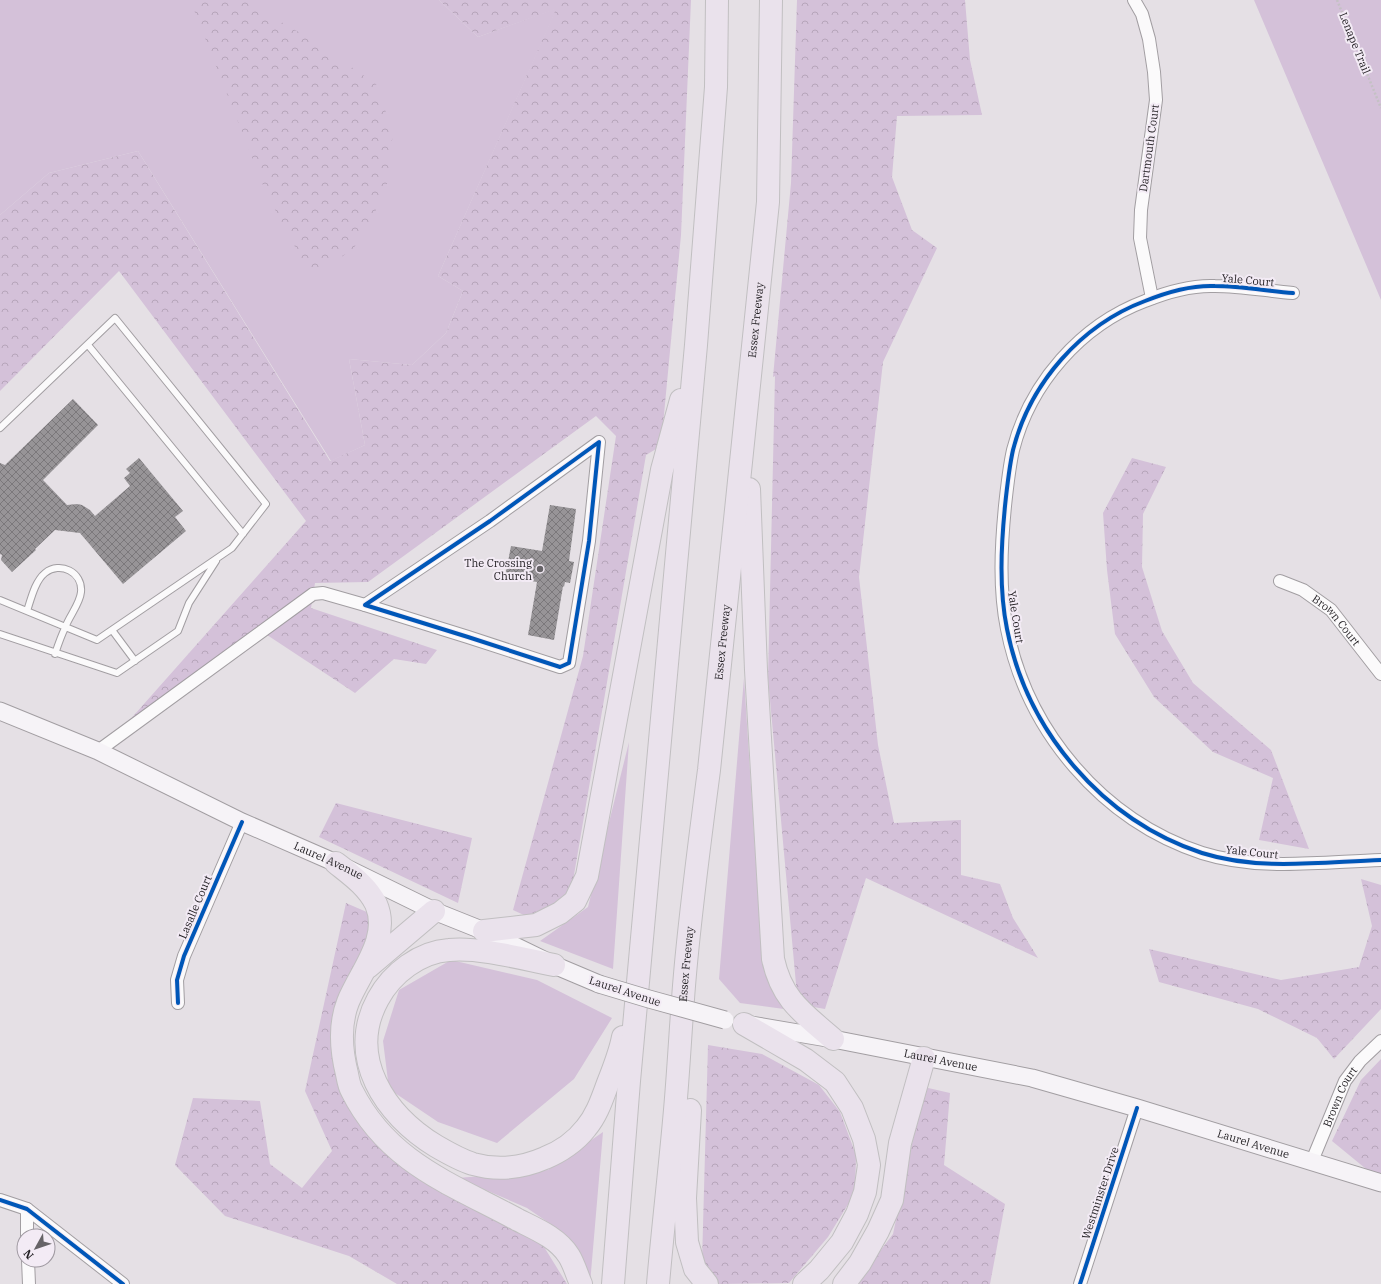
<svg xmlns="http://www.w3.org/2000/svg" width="1381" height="1284" font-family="'IBM Plex Serif',serif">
  <defs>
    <pattern id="forest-crowns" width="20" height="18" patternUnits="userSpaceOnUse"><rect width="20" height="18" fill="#d4c1d9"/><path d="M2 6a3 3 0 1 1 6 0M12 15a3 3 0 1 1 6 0" fill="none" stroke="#b6a5ba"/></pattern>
    <pattern id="building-cross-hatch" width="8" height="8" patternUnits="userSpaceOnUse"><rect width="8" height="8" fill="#979497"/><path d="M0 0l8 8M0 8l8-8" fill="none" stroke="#7b787b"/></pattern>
  </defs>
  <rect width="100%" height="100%" fill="#e5e0e5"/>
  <path fill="#d4c1d9" d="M0,0H439L478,37L557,8L438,276L463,291L446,333L412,365L349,359L365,445L331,461L138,151L49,173L0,215Z
    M1254,0H1381V300Z
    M744,678L762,958L784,1009L740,1003L719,979Z
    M629,742L613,969L540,941L588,907Z
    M451,960L537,980L612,1018L574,1079L497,1143L438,1122L389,1089L383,1041L399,990Z
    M603,1132L590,1284H588L565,1234L527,1208L458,1178L548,1170Z"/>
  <path fill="url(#forest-crowns)" d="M190,0H244L246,2L309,38L376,84L393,132L386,193L354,248L326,268L312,270L302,260L266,193Z
    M439,0H691L681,235L661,446L646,455L570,898L526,916L513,910L583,656L616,436L596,416L368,582L315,583L311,608L437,650L426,664L394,659L355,693L258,629L120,731L306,521L119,271L0,391V215L49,173L138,151L330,461L365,445L349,359L412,365L446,333L463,291L438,276L556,9L478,37Z
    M797,0H965L970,60L982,115L897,116L892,177L912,230L937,248L883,362L859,577L878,745L894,823L961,820V875L1000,884L1013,918L1038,958L866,878L825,1009L808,1006L797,995L768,678L775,376L773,377L791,183Z
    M1132,458L1166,467L1143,514L1142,567L1162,631L1193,683L1271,750L1309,849L1259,840L1273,778L1213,752L1154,697L1115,634L1107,570L1103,513Z
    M336,803L472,838L458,903L319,837Z
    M1361,879L1381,885V1009L1334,1059L1317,1038L1258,1009L1159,982L1149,949L1281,980L1359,967L1372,926Z
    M346,903L369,913L374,922L334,1034L353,1116L541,1242L567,1284H397L349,1256L225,1216L175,1165L193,1098L260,1101L270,1164L302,1188L332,1151L305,1091Z
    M708,1045L762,1054L819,1085L840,1112L856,1155L855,1193L828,1237L789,1283L719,1284L702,1262Z
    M1381,1059V1176L1371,1173L1332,1141L1361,1080Z
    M924,1087L950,1093L944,1165L1005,1204L990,1284H855L893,1234Z"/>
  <path fill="url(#building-cross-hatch)" d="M73,399L98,425L43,480L67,505L77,504L82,505L90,510L95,516L130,486L124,478L130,473L126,469L139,458L183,511L175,517L186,531L123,584L80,533L55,530L35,549L36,550L12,572L1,560L2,555L0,554V463L5,465Z
    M550,505L576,509L569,561L574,562L570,583L565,582L564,587L563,586L554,640L528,635L537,582L505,577L511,546L542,551Z"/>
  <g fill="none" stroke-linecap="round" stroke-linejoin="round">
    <g stroke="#a29ea2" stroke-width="8">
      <path id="lane" d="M88,345L243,534
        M0,428L115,318L266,504L232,548L97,640L0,600
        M27,611C31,599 35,581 45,573C60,561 83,572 81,592C80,604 69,616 65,628C61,636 58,645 55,654
        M112,630L135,661
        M0,634L117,673L178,631L189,603L216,561"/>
    </g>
    <g stroke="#a29ea2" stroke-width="14">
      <g id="street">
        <path d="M1134,0L1142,14L1149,39L1154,72L1156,100L1141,210L1140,238L1152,298"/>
        <path d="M1293,293C1267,291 1241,286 1215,286C1192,285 1167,292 1145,301C1081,325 1030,383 1013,450C1009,468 1007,487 1005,506C1001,547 999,589 1007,629C1027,731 1102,820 1202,853C1259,871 1321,862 1381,860"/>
        <path d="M599,442L589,541L569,663L560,667L468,637L365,605L490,521Z"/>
        <path id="s1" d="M1280,581L1303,590L1331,610L1381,674"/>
        <path d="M98,751L313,594L323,593L365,605"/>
        <path d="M178,1003L177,980L184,956L242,822"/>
        <path id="s2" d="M1312,1161L1345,1081L1360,1061L1381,1041"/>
        <path d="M0,1200L27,1209L123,1284"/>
        <path d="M27,1209V1236"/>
        <path d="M28,1260L29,1284"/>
        <path d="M1080,1284L1137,1108"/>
      </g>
    </g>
    <g stroke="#a29ea2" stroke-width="19">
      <g id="secondary">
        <path id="s3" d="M0,711L98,751L242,822L336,863L434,911L484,931L554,965L599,984"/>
        <path id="s4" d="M751,1025L833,1039L1032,1078L1137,1108L1381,1183"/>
      </g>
    </g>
    <g stroke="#c1bfc1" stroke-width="24">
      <g id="highway">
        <path d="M749,489L756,670L773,959C782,1000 803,1013 833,1039"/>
        <path d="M336,863C351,875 367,886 376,904C391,938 360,972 348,1002C339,1025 341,1050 347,1074C348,1079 349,1086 352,1091C388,1163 452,1184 518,1220C536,1229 558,1238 569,1256C574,1264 577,1275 581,1284"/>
        <path d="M484,931L536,925L560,913L575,901L587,876L662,470L681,400"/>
        <path d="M554,965C523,959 480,947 449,950C420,952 392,973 378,999C346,1057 385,1115 436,1146C448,1153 460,1160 473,1164C498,1171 522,1168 545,1158C560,1152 576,1141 586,1128C597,1115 602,1099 608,1083C614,1068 620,1053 623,1037"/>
        <path d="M368,967L434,911"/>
        <path d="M744,1024L806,1060L835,1082L852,1108L864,1139L869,1165L865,1192L857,1214L842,1242L819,1270L804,1284"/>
        <path d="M690,1110L685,1198L687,1242L695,1269L707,1284"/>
        <path d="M613,1284L629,1081L696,345L716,87L717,0"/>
        <path id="s5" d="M658,1284C663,1226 670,1168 675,1110C679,1065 681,1019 685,974C691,906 700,838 709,770L768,202L771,0"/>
        <path d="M844,1284L860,1263L878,1231L892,1200L900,1143L924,1058"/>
      </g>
    </g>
    <path stroke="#c4c1c4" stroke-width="2.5" stroke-dasharray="2 2" stroke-linecap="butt" d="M1337,0L1381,108"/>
    <use href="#lane" stroke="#fbfafb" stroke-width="6"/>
    <use href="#street" stroke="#fbfafb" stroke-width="12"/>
    <use href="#secondary" stroke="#f6f3f7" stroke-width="17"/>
    <use href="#highway" stroke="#eae2ec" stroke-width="22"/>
    <g stroke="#a29ea2" stroke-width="19" stroke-linecap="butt">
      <path id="secondary-bridge" d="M599,984L649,999L725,1020"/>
    </g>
    <use href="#secondary-bridge" stroke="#f6f3f7" stroke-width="17"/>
    <g stroke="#f3ebf5" stroke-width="6">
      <path id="cycleway" d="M1293,293C1267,291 1241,286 1215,286C1192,285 1167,292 1145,301C1081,325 1030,383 1013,450C1009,468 1007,487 1005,506C1001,547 999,589 1007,629C1027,731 1102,820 1202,853C1259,871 1321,862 1381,860
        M599,442L589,541L569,663L560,667L468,637L365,605L490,521Z
        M178,1003L177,980L184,956L242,822
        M0,1200L27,1209L123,1284
        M1080,1284L1137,1108"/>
    </g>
    <use href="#cycleway" stroke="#0057b8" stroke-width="4"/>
  </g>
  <circle fill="#666367" stroke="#f3ebf5" stroke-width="1.5" cx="540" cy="569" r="4"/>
  <g text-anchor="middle" stroke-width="4" stroke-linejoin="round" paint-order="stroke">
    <g font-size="11" fill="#221f23" stroke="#f3ebf5">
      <text transform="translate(1355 43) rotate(68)" y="4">Lenape Trail</text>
      <text transform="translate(1149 148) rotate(-82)" y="4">Dartmouth Court</text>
      <text transform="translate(1248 280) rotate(5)" y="4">Yale Court</text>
      <text dy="4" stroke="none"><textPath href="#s5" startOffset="969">Essex Freeway</textPath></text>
      <text transform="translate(1016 617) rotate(81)" y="4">Yale Court</text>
      <text dy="4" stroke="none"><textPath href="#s1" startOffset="70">Brown Court</textPath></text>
      <text dy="4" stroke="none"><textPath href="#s5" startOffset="645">Essex Freeway</textPath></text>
      <text transform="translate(1252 852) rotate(6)" y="4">Yale Court</text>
      <text dy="4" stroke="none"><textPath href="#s3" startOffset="361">Laurel Avenue</textPath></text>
      <text transform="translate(195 907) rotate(-67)" y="4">Lasalle Court</text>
      <text dy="4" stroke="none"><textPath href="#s5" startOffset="321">Essex Freeway</textPath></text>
      <text transform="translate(625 991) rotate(18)" y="4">Laurel Avenue</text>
      <text dy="4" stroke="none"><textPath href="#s4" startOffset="193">Laurel Avenue</textPath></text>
      <text dy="4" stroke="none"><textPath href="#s2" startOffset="70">Brown Court</textPath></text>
      <text dy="4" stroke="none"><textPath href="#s4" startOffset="517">Laurel Avenue</textPath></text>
      <text transform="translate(1100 1193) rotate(-72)" y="4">Westminster Drive</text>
    </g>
    <g font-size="11" fill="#221f23" stroke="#f3ebf5" text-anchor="end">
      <text x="532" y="567">The Crossing<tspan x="532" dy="13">Church</tspan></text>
    </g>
  </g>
  <g transform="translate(36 1248) rotate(230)"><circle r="19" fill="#f3ebf5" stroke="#9f99a1"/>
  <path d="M0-3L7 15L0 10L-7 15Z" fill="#666367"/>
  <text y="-6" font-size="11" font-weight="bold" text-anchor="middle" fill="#221f23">N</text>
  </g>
</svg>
